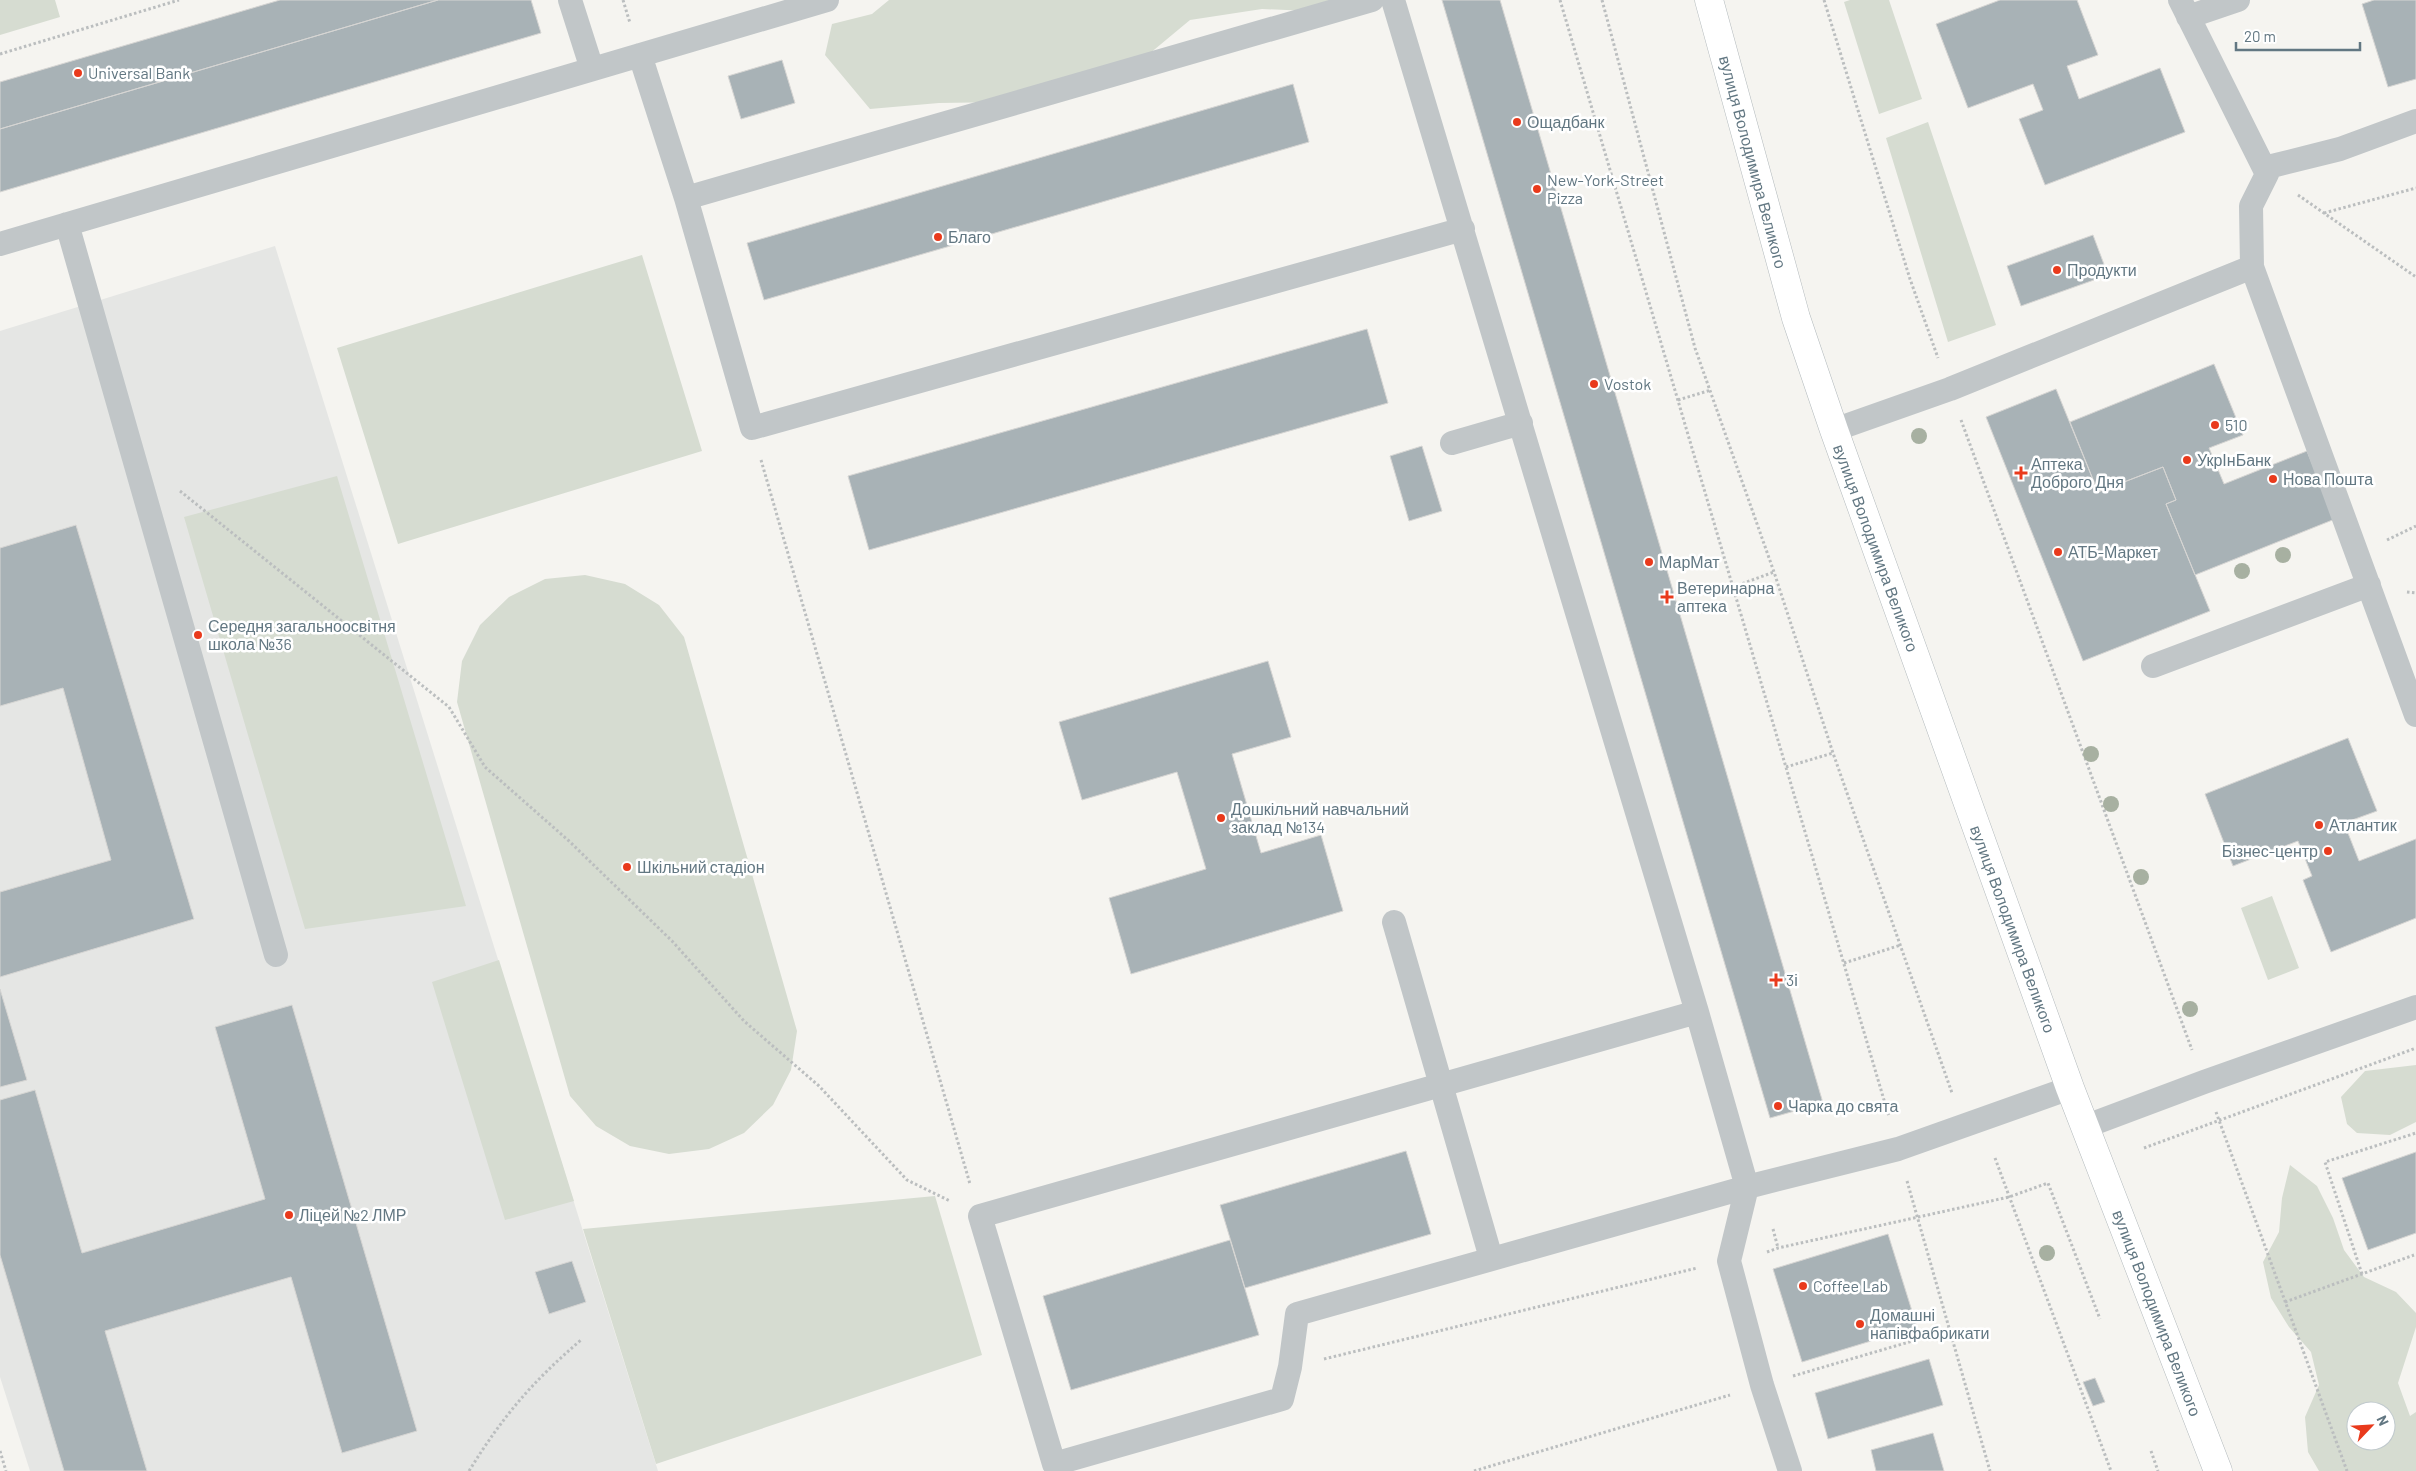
<svg xmlns="http://www.w3.org/2000/svg" width="2416" height="1471" font-family="Barlow,sans-serif">
  <rect width="100%" height="100%" fill="#f5f4f0"/>
  <path fill="#e5e6e4" d="M275,246L658,1471H30L0,1377V331Z"/>
  <path fill="#d6dcd1" fill-rule="evenodd" d="M0,0H55L60,17L0,35Z
    M889,0H1331V12L1262,9L1190,20L1137,64L1006,102L939,103L870,109L825,55L832,24L872,14Z
    M1850,0H1889L1922,99L1879,114L1844,2Z
    M1928,122L1996,325L1948,342L1886,138Z
    M642,255L702,451L398,544L337,348Z
    M337,476L466,906L305,929L184,517Z
    M585,575L625,584L659,605L684,637L797,1031L791,1070L773,1105L744,1133L709,1149L669,1154L630,1146L596,1126L570,1096L457,702L462,661L480,625L509,597L545,579Z
    M2272,896L2299,968L2268,980L2241,908Z
    M499,960L574,1201L505,1220L432,982Z
    M2416,1065V1122L2390,1135L2357,1133L2347,1124L2341,1097L2365,1071Z
    M2290,1165L2317,1186L2333,1218L2344,1250L2364,1277L2396,1292L2416,1313V1327L2398,1383L2410,1416L2416,1412V1471H2319L2308,1452L2305,1417L2319,1385L2311,1352L2289,1327L2271,1298L2263,1262L2279,1232L2282,1198ZM2356,1411H2386V1441H2356Z
    M935,1196L982,1355L656,1464L583,1229Z"/>
  <path fill="#a8b2b6" stroke="#d6d5d3" d="M280,0H438L0,129V82Z
    M438,0H531L541,33L0,192V129Z
    M1442,0H1500L1823,1103L1770,1118Z
    M2000,0H2077L2098,55L2067,66L2079,99L2160,68L2185,132L2045,185L2019,119L2043,110L2033,84L1968,108L1936,24Z
    M2374,0H2416V79L2388,87L2362,4Z
    M782,60L795,103L741,119L728,76Z
    M1293,84L1309,142L764,300L747,243Z
    M2093,235L2108,275L2021,306L2007,266Z
    M1367,329L1388,403L869,550L848,476Z
    M2214,364L2243,435L2209,448L2224,484L2307,451L2335,519L2195,575L2166,504L2176,500L2163,467L2098,492L2070,422Z
    M2056,389L2098,492L2163,467L2176,500L2166,504L2210,611L2083,661L1986,417Z
    M1422,446L1442,511L1409,521L1390,456Z
    M76,525L194,919L0,977V892L111,860L63,688L0,706V548Z
    M1268,661L1291,737L1232,754L1261,853L1321,835L1343,911L1131,974L1109,898L1206,869L1177,772L1082,800L1059,722Z
    M2348,738L2377,811L2344,823L2359,861L2416,839V918L2331,952L2303,880L2312,876L2298,841L2233,866L2205,794Z
    M0,989L27,1080L0,1087Z
    M292,1005L417,1431L342,1453L291,1277L105,1331L147,1471H64L0,1255V1100L35,1090L82,1253L265,1199L215,1027Z
    M1406,1151L1431,1234L1245,1288L1220,1205Z
    M2416,1152V1233L2368,1250L2342,1178Z
    M1888,1234L1917,1327L1802,1362L1773,1269Z
    M1230,1240L1259,1335L1071,1390L1043,1296Z
    M572,1261L586,1302L549,1314L535,1272Z
    M1929,1359L1943,1405L1828,1439L1815,1393Z
    M2095,1378L2105,1402L2093,1406L2083,1382Z
    M1933,1433L1944,1471H1876L1871,1450Z"/>
  <g fill="none" stroke-linecap="round" stroke-linejoin="round">
    <g stroke="#b3babd" stroke-width="29">
      <path id="secondary" d="M1709,0L1796,318L1834,430L2070,1088L2218,1471"/>
    </g>
    <path stroke="#bbbebf" stroke-width="3" stroke-dasharray="2.5 2.5" stroke-linecap="butt" d="M623,0L630,23
      M1560,0L1889,1117
      M1602,0L1695,348L1774,572L1833,753L1952,1093
      M1824,0L1910,279L1938,358
      M0,54L179,0
      M2298,195L2416,277
      M2324,213L2416,188
      M1678,400L1711,390
      M1961,420L2192,1050
      M761,460L970,1184
      M180,491L449,707L485,767L569,841L672,941L744,1021L819,1086L907,1180L950,1201
      M2387,540L2416,526
      M1733,587L1774,572
      M2407,592L2416,593
      M1786,767L1833,753
      M1844,963L1901,945
      M2216,1112L2347,1471
      M2144,1148L2416,1048
      M1995,1158L2111,1471
      M1907,1181L1990,1471
      M1773,1229L1778,1248
      M1767,1252L1778,1248L2009,1197L2048,1183L2100,1319
      M2362,1274L2325,1162L2416,1133
      M2285,1302L2414,1255
      M1324,1359L1697,1268
      M1793,1376L1950,1330
      M0,1451L6,1471
      M2151,1451L2158,1471
      M469,1471C503,1416 532,1382 581,1340
      M1474,1471L1730,1395"/>
    <path stroke="#c1c6c8" stroke-width="24" d="M570,0L592,69
      M1393,0L1697,1012L1747,1187L1729,1261L1762,1385L1790,1471
      M2180,0L2267,174L2251,206L2252,267L2416,715
      M2188,17L2238,0
      M640,55L686,198L752,428L1463,229
      M2264,168L2340,149L2416,121
      M686,198L1372,0
      M67,224L276,955
      M0,244L827,0
      M1834,430L1950,389L2252,267
      M1452,443L1521,423
      M2153,666L2369,585
      M1394,922L1491,1258
      M1697,1012L980,1216L1054,1464L1282,1399L1290,1367L1297,1314L1747,1187L1898,1149L2070,1088
      M2084,1127L2204,1082L2416,1007"/>
    <use href="#secondary" stroke="#fff" stroke-width="28"/>
  </g>
  <g fill="#a7b0a1">
    <circle cx="1919" cy="436" r="8"/>
    <circle cx="2283" cy="555" r="8"/>
    <circle cx="2242" cy="571" r="8"/>
    <circle cx="2091" cy="754" r="8"/>
    <circle cx="2111" cy="804" r="8"/>
    <circle cx="2141" cy="877" r="8"/>
    <circle cx="2190" cy="1009" r="8"/>
    <circle cx="2047" cy="1253" r="8"/>
  </g>
  <g fill="#e93a1c" stroke="#fff" stroke-width="2">
    <circle cx="78" cy="73" r="5"/>
    <circle cx="1517" cy="122" r="5"/>
    <circle cx="1537" cy="189" r="5"/>
    <circle cx="938" cy="237" r="5"/>
    <circle cx="2057" cy="270" r="5"/>
    <circle cx="1594" cy="384" r="5"/>
    <circle cx="2215" cy="425" r="5"/>
    <circle cx="2187" cy="460" r="5"/>
    <path d="M2018.5 465.5h5v5h5v5h-5v5h-5v-5h-5v-5h5z"/>
    <circle cx="2273" cy="479" r="5"/>
    <circle cx="2058" cy="552" r="5"/>
    <circle cx="1649" cy="562" r="5"/>
    <path d="M1664.5 589.5h5v5h5v5h-5v5h-5v-5h-5v-5h5z"/>
    <circle cx="198" cy="635" r="5"/>
    <circle cx="1221" cy="818" r="5"/>
    <circle cx="2319" cy="825" r="5"/>
    <circle cx="2328" cy="851" r="5"/>
    <circle cx="627" cy="867" r="5"/>
    <path d="M1773.5 972.5h5v5h5v5h-5v5h-5v-5h-5v-5h5z"/>
    <circle cx="1778" cy="1106" r="5"/>
    <circle cx="289" cy="1215" r="5"/>
    <circle cx="1803" cy="1286" r="5"/>
    <circle cx="1860" cy="1324" r="5"/>
  </g>
  <g text-anchor="middle" stroke-width="5" stroke-linejoin="round" paint-order="stroke">
    <g font-size="16" fill="#627782" stroke="#fff" text-anchor="start">
      <text x="88" y="79">Universal Bank</text>
      <text x="1527" y="128">Ощадбанк</text>
      <text x="1547" y="186">New-York-Street<tspan x="1547" dy="18">Pizza</tspan></text>
      <text x="948" y="243">Благо</text>
      <text x="2067" y="276">Продукти</text>
      <text x="1604" y="390">Vostok</text>
      <text x="2225" y="431">510</text>
      <text x="2197" y="466">УкрІнБанк</text>
      <text x="2031" y="470">Аптека<tspan x="2031" dy="18">Доброго Дня</tspan></text>
      <text x="2283" y="485">Нова Пошта</text>
      <text x="2068" y="558">АТБ-Маркет</text>
      <text x="1659" y="568">МарМат</text>
      <text x="1677" y="594">Ветеринарна<tspan x="1677" dy="18">аптека</tspan></text>
      <text x="208" y="632">Середня загальноосвітня<tspan x="208" dy="18">школа №36</tspan></text>
      <text x="1231" y="815">Дошкільний навчальний<tspan x="1231" dy="18">заклад №134</tspan></text>
      <text x="2329" y="831">Атлантик</text>
      <text x="2318" y="857" text-anchor="end">Бізнес-центр</text>
      <text x="637" y="873">Шкільний стадіон</text>
      <text x="1786" y="986">3і</text>
      <text x="1788" y="1112">Чарка до свята</text>
      <text x="299" y="1221">Ліцей №2 ЛМР</text>
      <text x="1813" y="1292">Coffee Lab</text>
      <text x="1870" y="1321">Домашні<tspan x="1870" dy="18">напівфабрикати</tspan></text>
    </g>
    <g font-size="16" fill="#627782" stroke="#fff">
      <text transform="translate(1753 162) rotate(75)" y="6">вулиця Володимира Великого</text>
      <text transform="translate(1876 548) rotate(70)" y="6">вулиця Володимира Великого</text>
      <text transform="translate(2013 929) rotate(70)" y="6">вулиця Володимира Великого</text>
      <text transform="translate(2157 1313) rotate(69)" y="6">вулиця Володимира Великого</text>
    </g>
  </g>
  <g transform="translate(2371 1426) rotate(65)"><circle r="24" fill="#ffffff" stroke="#c0c9cd"/>
  <path d="M0-4L9 19L0 12L-9 19Z" fill="#e93a1c"/>
  <text y="-8" font-size="14" font-weight="bold" text-anchor="middle" fill="#627782">N</text>
  </g>
  <path d="M2236 42v8h124v-8" fill="none" stroke="#627782" stroke-width="2.5"/>
  <text x="2244" y="42" font-size="15" fill="#627782" stroke="#ffffff" stroke-width="4" paint-order="stroke">20 m</text>
</svg>
